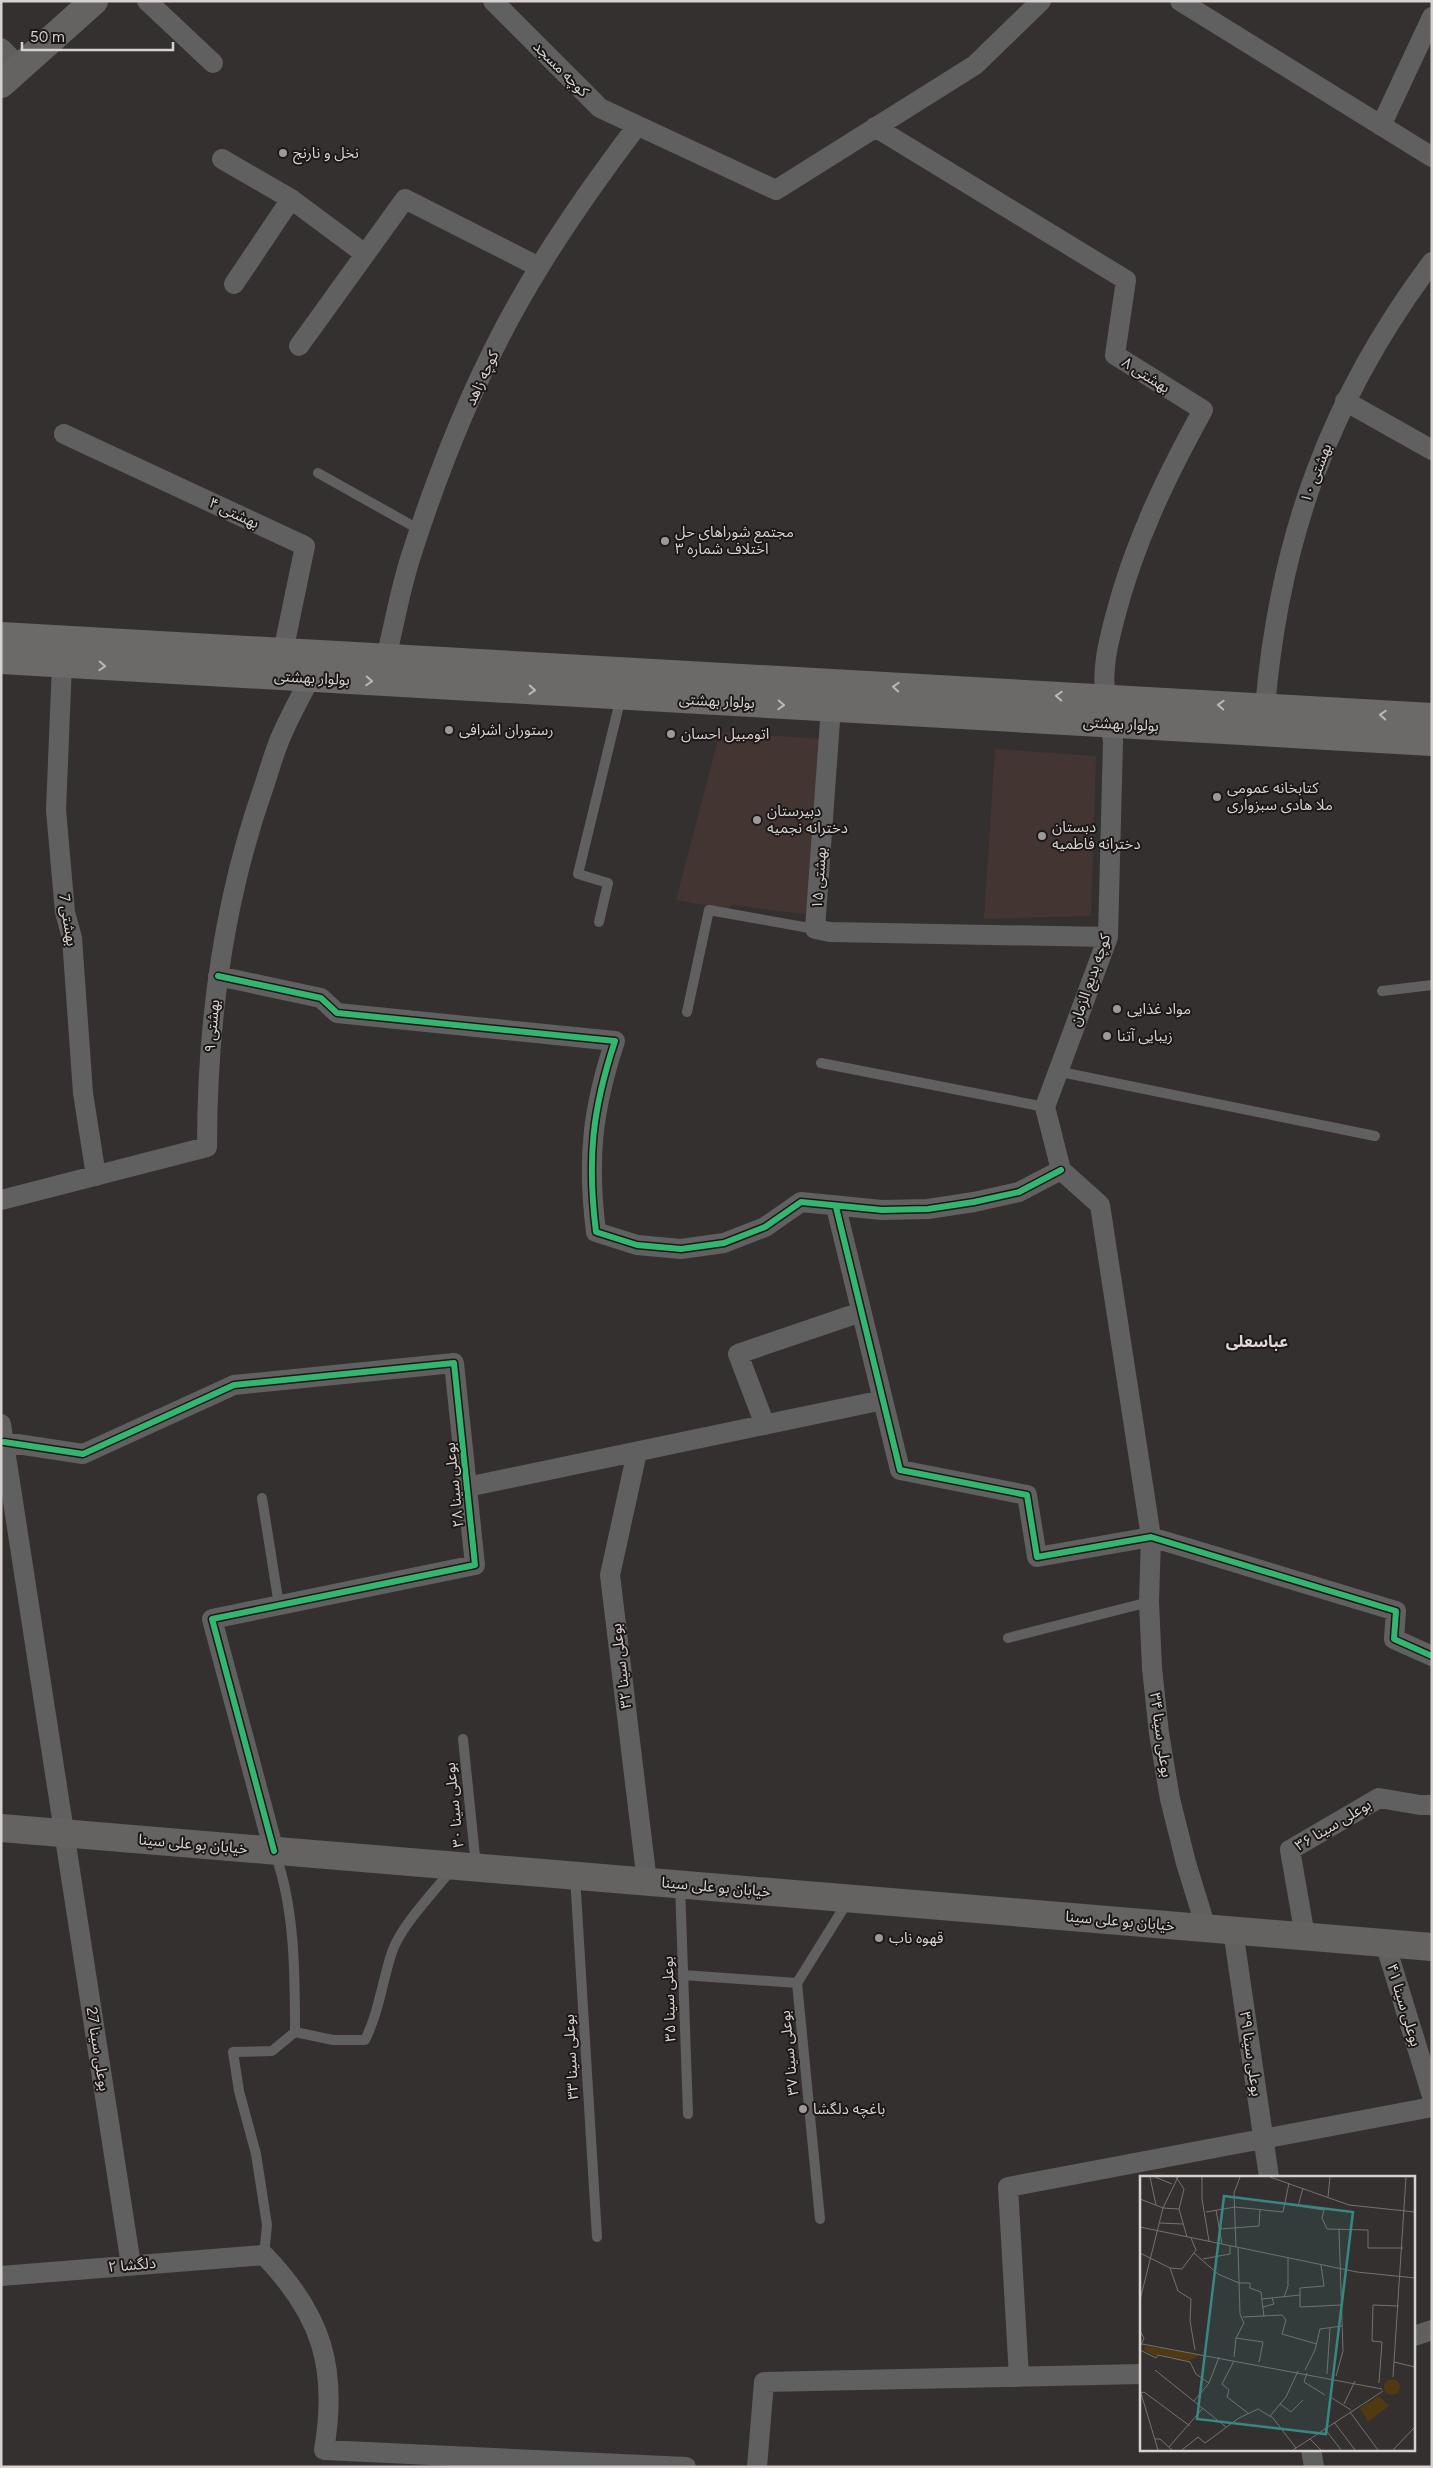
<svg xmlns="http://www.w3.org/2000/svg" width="1433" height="2468" font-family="Figtree,'Noto Sans Arabic',sans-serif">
  <rect width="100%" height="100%" fill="#34302f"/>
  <path fill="#433632" d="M720,732L821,739L809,910L804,914L731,905L730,909L676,900Z
    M995,749L1096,756L1091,916L984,919Z"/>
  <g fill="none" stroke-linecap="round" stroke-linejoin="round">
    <path stroke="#616060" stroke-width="10" d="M318,473L420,530
      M599,922L608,883L578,874L621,697
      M1382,991L1432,985
      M687,1012L709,910L815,929
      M821,1063L1045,1107
      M1056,1071L1375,1136
      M262,1498L279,1605
      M1008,1638L1149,1602
      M463,1739L476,1866
      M275,1853C295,1909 295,1974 295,2032L333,2040H365C379,2012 382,1982 392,1952C402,1924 434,1892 453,1868
      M575,1876L597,2237
      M680,1885L688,2114
      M683,1975L797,1983
      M820,2219L797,1983L848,1901
      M264,2255L267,2225L256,2154L239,2091L233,2052L272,2051L295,2032"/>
    <path stroke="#616060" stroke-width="20" d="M147,1L213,63
      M493,1L600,108L776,190L975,65L1041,1
      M1180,1L1432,157
      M1,48L20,67
      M1381,126L1432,17
      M875,127L1126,280L1115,355L1203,410C1166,477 1134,543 1115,617C1108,644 1101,671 1106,699
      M222,159L291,199L365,254
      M234,284L291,199
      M299,346L405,199L539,267
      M1345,401L1432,450
      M64,434L305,546L283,652
      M386,658C394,625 400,591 410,559C442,458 484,356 540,266C570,217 603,171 637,126
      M62,664L56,810L65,912L72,938L83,1093L96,1176
      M831,707L815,929L830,932L1108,937
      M1265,708C1279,539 1330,398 1432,262
      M218,976L321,998L337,1013L615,1041C592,1110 587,1160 596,1232L637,1245L681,1249L724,1243L765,1227L801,1202L882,1210L928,1209L974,1202L1019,1192L1061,1170
      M1061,1170L1100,1205L1151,1537L1149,1602L1152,1668L1159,1733L1170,1799L1186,1863L1206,1928
      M1061,1170L1045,1107L1108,937L1113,741L1110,723
      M1,1200L207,1147C207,1024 223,902 264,786C270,768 275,749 283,732C291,714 301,696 310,678
      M836,1207L900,1470L1027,1495L1037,1557L1151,1537L1396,1611L1394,1639L1432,1656
      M1,1424L131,2265
      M765,1425L738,1354L861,1312
      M4,1442L83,1454L234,1385L454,1363L475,1565L212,1619L274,1851
      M637,1452L610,1575L647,1882
      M467,1487L883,1400
      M1233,1930L1269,2177
      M1305,1936L1290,1850L1379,1798L1420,1805H1432
      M1385,1943L1432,2096
      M1,2276L264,2255C322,2315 338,2368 324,2450L686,2467
      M1414,2336L1432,2330
      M1019,2377L1008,2187L1432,2107
      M1311,2449L1314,2467
      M757,2467L764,2382L1142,2374"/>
    <path stroke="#656362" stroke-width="28" d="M1,84L94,1
      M1,1828L1432,1947"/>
    <path stroke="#6c6a69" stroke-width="28" d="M1,636L1432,717
      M1,660L1432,742"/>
    <g stroke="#1c1817" stroke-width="9">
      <path id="cycleway" d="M218,976L321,998L337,1013L615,1041C592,1110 587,1160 596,1232L637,1245L681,1249L724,1243L765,1227L801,1202L882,1210L928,1209L974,1202L1019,1192L1061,1170
        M836,1207L900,1470L1027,1495L1037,1557L1151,1537L1396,1611L1394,1639L1432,1656
        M4,1442L83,1454L234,1385L454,1363L475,1565L212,1619L274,1851"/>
    </g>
    <use href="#cycleway" stroke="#33b770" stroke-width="6"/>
  </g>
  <defs><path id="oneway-chevron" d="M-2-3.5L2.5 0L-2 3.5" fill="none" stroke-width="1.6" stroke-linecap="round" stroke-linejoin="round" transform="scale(1.25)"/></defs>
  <g stroke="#bcb8b6">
    <use href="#oneway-chevron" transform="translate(102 666) rotate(3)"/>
    <use href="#oneway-chevron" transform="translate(369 681) rotate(3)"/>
    <use href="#oneway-chevron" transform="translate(896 687) rotate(-177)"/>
    <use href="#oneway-chevron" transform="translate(532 690) rotate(3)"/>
    <use href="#oneway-chevron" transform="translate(1059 696) rotate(-177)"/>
    <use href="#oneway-chevron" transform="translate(781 705) rotate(3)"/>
    <use href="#oneway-chevron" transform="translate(1221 705) rotate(-177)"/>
    <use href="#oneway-chevron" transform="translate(1383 715) rotate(-177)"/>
  </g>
  <g fill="#9e9998" stroke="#1c1817" stroke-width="2">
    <circle cx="283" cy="153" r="5"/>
    <circle cx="665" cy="541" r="5"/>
    <circle cx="449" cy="730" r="5"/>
    <circle cx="671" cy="734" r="5"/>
    <circle cx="1217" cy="797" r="5"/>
    <circle cx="757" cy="820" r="5"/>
    <circle cx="1042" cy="836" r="5"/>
    <circle cx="1117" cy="1009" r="5"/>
    <circle cx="1107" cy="1036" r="5"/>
    <circle cx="879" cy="1938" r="5"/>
    <circle cx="803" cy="2109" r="5"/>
  </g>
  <g text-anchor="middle" stroke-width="4" stroke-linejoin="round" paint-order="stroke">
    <g font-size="15" fill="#d7d2d0" stroke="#1c1817">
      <text transform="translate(561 69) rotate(45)" y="5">کوچه مسجد</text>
      <text transform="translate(1146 375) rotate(32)" y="5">بهشتی ۸</text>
      <text transform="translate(482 378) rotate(-65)" y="5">کوچه زاهد</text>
      <text transform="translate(1316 473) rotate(-69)" y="5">بهشتی ۱۰</text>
      <text transform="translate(234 513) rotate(25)" y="5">بهشتی ۴</text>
      <text transform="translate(312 678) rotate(3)" y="5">بولوار بهشتی</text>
      <text transform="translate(717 701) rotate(3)" y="5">بولوار بهشتی</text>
      <text transform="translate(1121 724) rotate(3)" y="5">بولوار بهشتی</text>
      <text transform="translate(819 878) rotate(-86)" y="5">بهشتی ۱۵</text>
      <text transform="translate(68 920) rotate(81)" y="5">بهشتی 7</text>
      <text transform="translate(1090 980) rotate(-71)" y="5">کوچه بدیع الزمان</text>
      <text transform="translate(212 1026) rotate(-85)" y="5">بهشتی ۹</text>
      <text transform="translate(454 1485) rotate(-96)" y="5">بوعلی سینا ۲۸</text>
      <text transform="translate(621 1666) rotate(-97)" y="5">بوعلی سینا ۳۲</text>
      <text transform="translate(1161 1735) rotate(82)" y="5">بوعلی سینا ۳۴</text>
      <text transform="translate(454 1805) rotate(-96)" y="5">بوعلی سینا ۳۰</text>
      <text transform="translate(1333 1825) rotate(-31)" y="5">بوعلی سینا ۳۶</text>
      <text transform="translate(193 1844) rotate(5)" y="5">خیابان بو علی سینا</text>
      <text transform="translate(716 1887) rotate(5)" y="5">خیابان بو علی سینا</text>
      <text transform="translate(1120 1921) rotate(5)" y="5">خیابان بو علی سینا</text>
      <text transform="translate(669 1999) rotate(-92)" y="5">بوعلی سینا ۳۵</text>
      <text transform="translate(1404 2005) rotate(73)" y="5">بوعلی سینا ۴۱</text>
      <text transform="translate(98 2049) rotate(81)" y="5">بوعلی سینا 27</text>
      <text transform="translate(789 2053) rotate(-96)" y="5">بوعلی سینا ۳۷</text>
      <text transform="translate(1251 2054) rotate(82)" y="5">بوعلی سینا ۳۹</text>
      <text transform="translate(571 2057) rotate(-93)" y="5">بوعلی سینا ۳۳</text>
      <text transform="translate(132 2265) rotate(-5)" y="5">دلگشا ۲</text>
    </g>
    <g font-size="15" fill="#d7d2d0" stroke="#1c1817" text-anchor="start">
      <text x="293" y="158">نخل و نارنج</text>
      <text x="675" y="537">مجتمع شوراهای حل<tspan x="675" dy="17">اختلاف شماره ۳</tspan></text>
      <text x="459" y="735">رستوران اشرافی</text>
      <text x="681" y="739">اتومبیل احسان</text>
      <text x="1227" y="793">کتابخانه عمومی<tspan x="1227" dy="17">ملا هادی سبزواری</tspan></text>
      <text x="767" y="816">دبیرستان<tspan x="767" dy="17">دخترانه نجمیه</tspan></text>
      <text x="1052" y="832">دبستان<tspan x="1052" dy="17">دخترانه فاطمیه</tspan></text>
      <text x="1127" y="1014">مواد غذایی</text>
      <text x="1117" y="1041">زیبایی آتنا</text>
      <text x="889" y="1943">قهوه ناب</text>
      <text x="813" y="2114">باغچه دلگشا</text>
    </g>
    <g font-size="16" font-weight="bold" fill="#e2d8d5" stroke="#1c1817">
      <text x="1257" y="1347">عباسعلی</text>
    </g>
  </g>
  <g transform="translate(1140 2176)">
    <rect width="275" height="275" fill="#34302f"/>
    <path d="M6,170L60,179L49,185L18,178L16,180L3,174ZM244 211a8 8 0 1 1 16 0a8 8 0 1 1-16 0ZM239,220L249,230L228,246L220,232Z" fill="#513a0f"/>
    <path fill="none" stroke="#75716f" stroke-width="1" d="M10,1L16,29M15,1L32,8M36,1L44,13L39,33M62,1V23L69,65M130,1L209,29L275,36M188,21L190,1M0,23L23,32L39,33M145,28L184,34L182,42L187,53L228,54V72H263M158,30L163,12M39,33L47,61M76,34L82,68M66,36L95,31L143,36L149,7M20,47L43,48M0,51L217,96L275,102M80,53L119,50L120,33M96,71L94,17L100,1M0,77L30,92L42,93L56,74L51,62M54,77L78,98L99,107H110V112L121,116L124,141M63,83L90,78V70M181,89L184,110L160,112V131L201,129M30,92L38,115L51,123L50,145L55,174M144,121L148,110V82M122,123L160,119M0,124L23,32L38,1M123,131L134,128L132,122M103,141L142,139L146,144L142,158L177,168M0,155L4,162L0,171M96,162L123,166L119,186M2,168L242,213M0,174L16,182L18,179L50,186M94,181L96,162L104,147L100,138L98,72M94,185L82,208L89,214L87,221L108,237M50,186L56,198L69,207M254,186L275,191M15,194L86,251M165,194L175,174L180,153L202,150M167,197L164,206L185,219M187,198L190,152M196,200L203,175L199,53M253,201L266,1M239,207L242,166L232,165L233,129L259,130M0,214L18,274M1,217L4,216L50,250M192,222L211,234M54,225L69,207L79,181M140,228L151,236L163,224M204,228L215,205M210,236L238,274M130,240L146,221L158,195M194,246L215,274M185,253L201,274M15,263H20L32,274M170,263L181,274M29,271L63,232M42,274L58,261L65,267L99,242L118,233L133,242L156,272M153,274L243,215M253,274L275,251"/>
    <path fill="#378882" fill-opacity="0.15" stroke="#378882" stroke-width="2.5" d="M84,20L213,36L186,258L57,243Z"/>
    <rect width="275" height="275" fill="none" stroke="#d7d2d0" stroke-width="2.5"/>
  </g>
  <rect width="1433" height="2468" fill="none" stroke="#d7d2d0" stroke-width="5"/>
  <path d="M22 42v8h151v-8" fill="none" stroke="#d7d2d0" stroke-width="2.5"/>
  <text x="30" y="42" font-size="15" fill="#d7d2d0" stroke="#1c1817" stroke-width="4" paint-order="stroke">50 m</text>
</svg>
